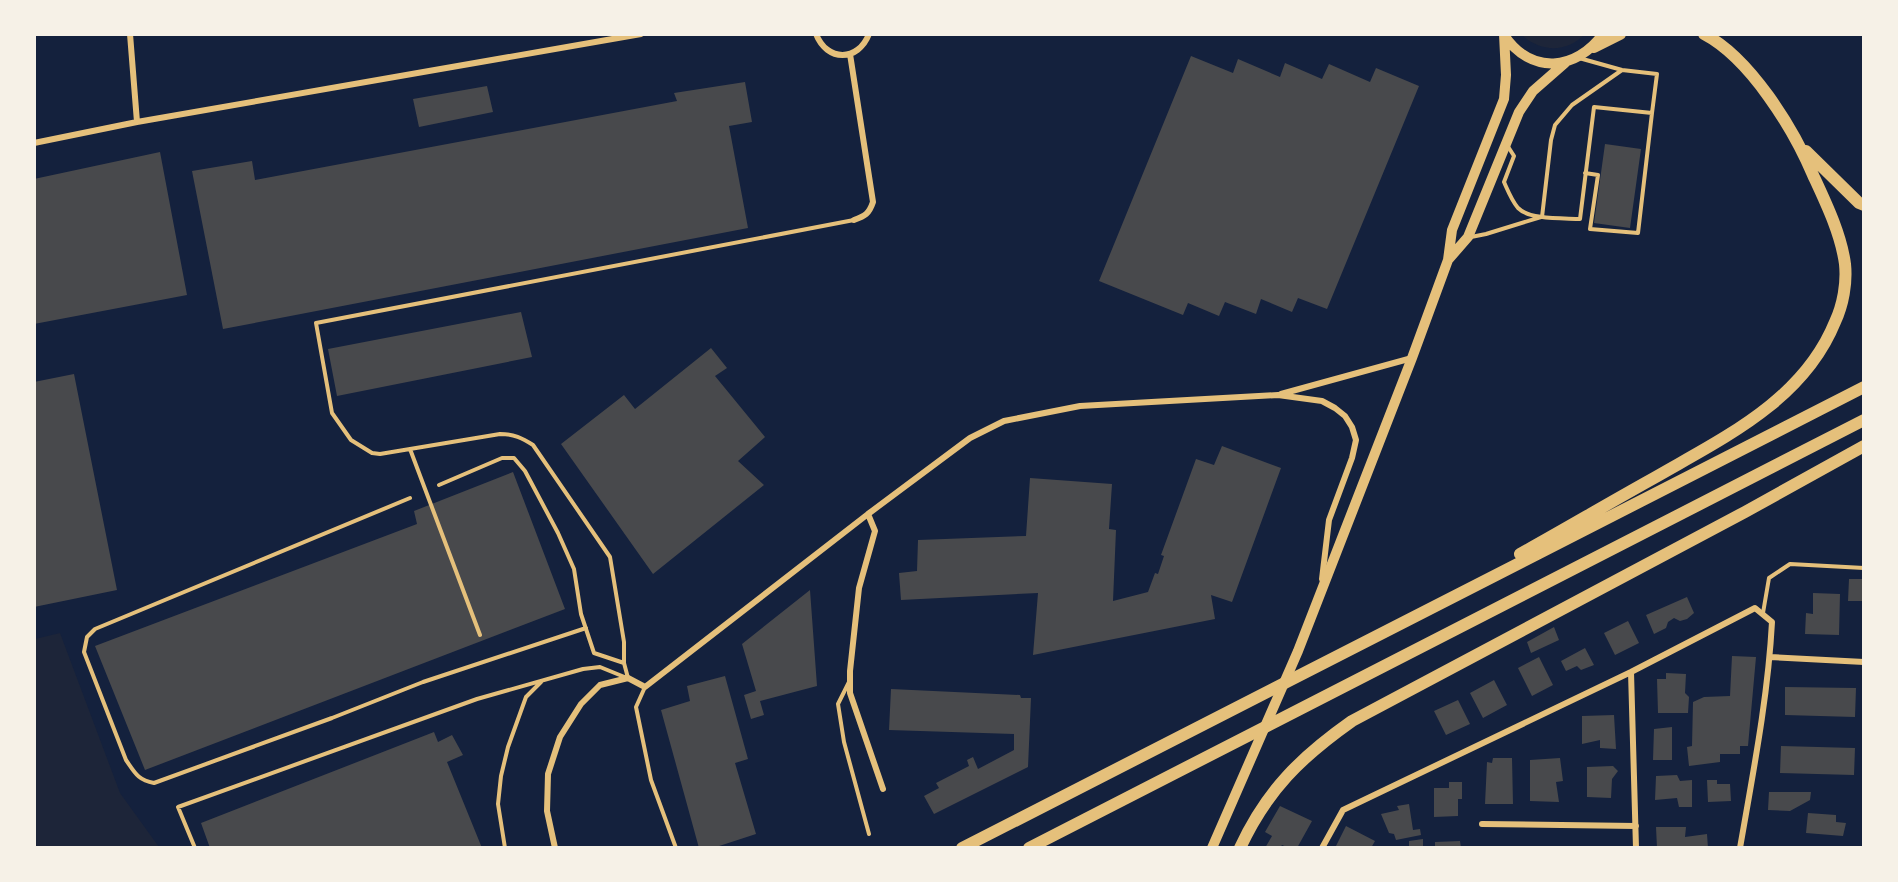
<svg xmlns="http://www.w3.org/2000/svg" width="1898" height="882" font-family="Jost,sans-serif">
  <rect width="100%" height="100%" fill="#14213d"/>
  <path fill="#1d2539" d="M1522,35H1584C1566,53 1540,52 1522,35Z
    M60,633L120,793L159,847H35V639Z"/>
  <path fill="#48494c" d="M1191,56L1233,73L1238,59L1280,77L1285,63L1322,79L1329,64L1370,82L1376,68L1419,86L1327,309L1298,298L1292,312L1261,299L1256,314L1225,302L1219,316L1188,303L1183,315L1099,281Z
    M745,82L752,122L729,126L748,228L223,329L192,171L252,161L255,180L677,101L674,93Z
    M487,86L493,112L419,127L413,99Z
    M1605,144L1641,149L1630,228L1594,223Z
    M160,152L187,295L34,324V179Z
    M521,312L532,357L337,396L328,349Z
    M711,348L727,368L715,376L765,437L738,461L764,485L653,574L561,444L624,395L635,409Z
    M74,374L117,590L34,607V382Z
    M1222,446L1281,468L1232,602L1211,595L1215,619L1033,655L1038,593L901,600L899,573L917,571L918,540L1026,536L1030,478L1112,484L1109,529L1116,530L1113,601L1148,592L1155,573L1158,574L1164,556L1161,555L1196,459L1214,465Z
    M513,472L565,609L145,770L95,646L417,524L414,511Z
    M1849,579H1863L1864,601H1848Z
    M810,590L817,686L760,701L764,715L751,719L744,695L756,691L742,644Z
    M1813,593L1840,594L1839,635L1805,634L1806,613L1813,614Z
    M1687,597L1694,613L1687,619L1680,621L1674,618L1668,622L1666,628L1654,634L1646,615Z
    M1628,621L1639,643L1615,655L1604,633Z
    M1554,627L1559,640L1531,653L1527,642Z
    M1585,648L1594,665L1581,670L1577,666L1566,671L1561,661Z
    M1732,656L1756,657L1748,746H1740V754H1720V762L1689,766L1687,747L1692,746L1693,702L1704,697L1730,696Z
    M1539,657L1553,685L1532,696L1518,668Z
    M1666,673L1686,674L1685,693L1689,697L1688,713H1658L1657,679H1666Z
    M725,676L748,759L735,763L756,834L713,848H699L661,710L690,701L687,686Z
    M1494,680L1507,705L1483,718L1470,693Z
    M1785,687L1856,688L1855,717L1785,715Z
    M891,689L1020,695L1021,698H1031L1028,767L934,814L924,796L939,788L936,783L969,766L967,760L973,757L978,769L1014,750V734L889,730Z
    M1458,700L1470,724L1446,735L1434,711Z
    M1614,715L1616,749L1600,748V740L1582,744V716Z
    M1672,727V760H1653L1654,729Z
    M434,732L438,742L452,735L463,755L447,762L482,848H210L201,823Z
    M1781,746L1855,748L1854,775L1780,773Z
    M1493,758H1512L1513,804H1485L1487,762L1492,763Z
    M1560,758L1563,781L1556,782L1559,802L1530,801V760Z
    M1613,766L1618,771L1612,779L1611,798L1587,797V767Z
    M1677,775L1680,781L1692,780V807H1679L1677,798L1655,800L1656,776Z
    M1707,780H1717V784H1730L1731,801L1708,802Z
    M1449,782H1462V799H1458V816L1434,817V788H1449Z
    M1769,792H1811L1810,800L1790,811L1768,810Z
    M1409,804L1413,830L1420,829L1421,835L1396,840L1394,834L1389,833L1381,814L1399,810L1397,806Z
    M1280,806L1312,821L1297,848H1289L1282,845L1280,848H1265L1272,836L1265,832Z
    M1808,813L1836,815V822L1846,823L1843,836L1806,833Z
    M1346,826L1375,841L1371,848H1335Z
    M1656,827H1686L1685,837L1707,834L1708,848H1657Z
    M1423,839V848H1409V841Z
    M1460,841L1461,848H1435V842Z"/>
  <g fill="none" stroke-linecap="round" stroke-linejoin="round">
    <path stroke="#e5c07b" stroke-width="4" d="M1507,145L1514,156L1504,182C1508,191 1512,201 1518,208C1530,220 1563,218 1580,219L1594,107L1652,113L1657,74L1622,70L1579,58
      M1585,173L1598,175L1590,229L1638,233L1652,113
      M1542,217L1551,140L1555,125L1572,105L1622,70
      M1471,237L1486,234L1541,217
      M410,449L480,635
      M439,485L502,458H514L525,471L558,533L574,569L581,614L594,653L624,663
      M410,498L95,629L87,637L84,652L126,760C135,773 138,780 154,783L332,718L423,682L586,628
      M1763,613L1769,578L1790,564L1864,568
      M628,678L624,663V642L610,557L533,445C522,438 514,434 500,434L380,454L372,453L351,440L332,413L316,323L854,220
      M849,682L838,704L844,742L869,834
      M645,687L636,707L651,780L676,848
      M195,848L178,807L477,699L583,669L600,667L627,678
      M505,848L498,804L501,776L508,747L526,697L541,682"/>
    <path stroke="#e5c07b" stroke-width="6" d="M130,34L137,122
      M816,34C827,62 858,62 869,34
      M850,54L873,202C869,214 865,216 854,220
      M34,143L137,122L641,34
      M1281,394L1412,358
      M1770,657L1864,662
      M1631,672L1636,848
      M883,789L850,693V671L859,588L875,531L868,514L970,438L1004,421L1080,406L1278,395L1322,401L1335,408L1345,416L1352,427L1356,440L1352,458L1329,520L1322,579
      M1482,824L1636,826
      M555,848L547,811L548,774L560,737L581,704L600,685L628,678L645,687L868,514
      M1322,848L1343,810L1631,672L1755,608L1772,622C1768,697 1753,773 1740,848"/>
    <path stroke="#e5c07b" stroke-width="10" d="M1504,35C1531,75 1576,71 1603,34
      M1448,260L1468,237L1519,112L1533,91L1565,63
      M1212,848L1298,651L1412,358L1448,260L1452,230L1504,99L1506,75L1504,34"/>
    <path stroke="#e5c07b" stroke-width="12" d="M1594,47L1620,34
      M1806,151L1859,203L1864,205
      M1520,554C1565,529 1609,503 1654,478C1723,438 1803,401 1835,322C1843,305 1847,283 1845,264C1841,234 1826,203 1813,175C1793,128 1750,58 1704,34
      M962,848L1864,387
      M1029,848L1864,420
      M1240,848C1267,790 1301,757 1352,721L1745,512L1864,446"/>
  </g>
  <rect width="1898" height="882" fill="none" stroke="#f6f1e7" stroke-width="72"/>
</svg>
